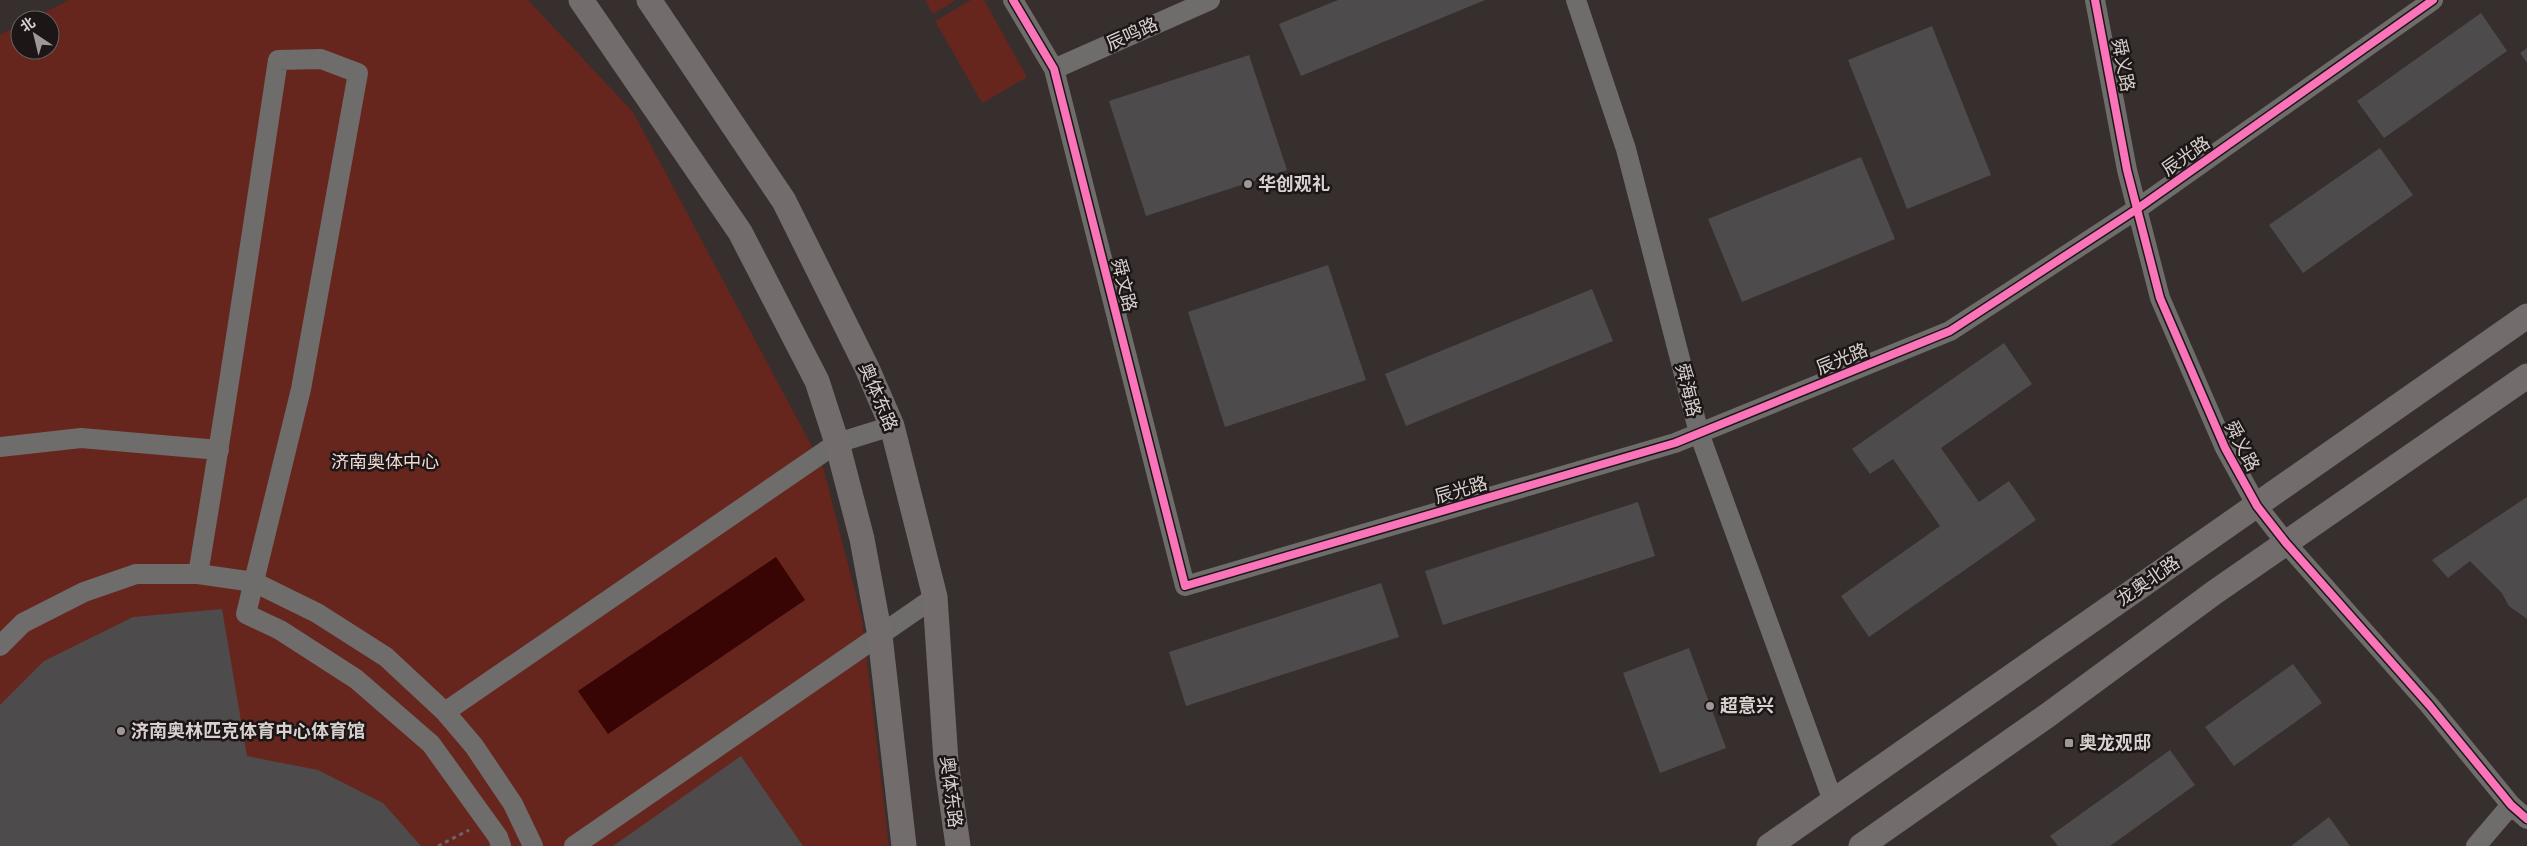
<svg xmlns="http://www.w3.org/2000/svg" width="2527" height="846" font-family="Karla,'Noto Sans SC',sans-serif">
  <rect width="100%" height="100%" fill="#362f2e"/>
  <path fill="#66261d" d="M69,0H528L633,112L823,467L862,619L889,846H0V35L20,25V50H50V20H30Z
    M925,0H956L933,14Z
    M971,0H984L1027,77L982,103L935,21Z"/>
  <path fill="#380404" d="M776,557L805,600L608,734L578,691Z"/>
  <path fill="#4e4b4c" d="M1338,0H1485L1301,76L1279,24Z
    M2481,13L2507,51L2384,138L2357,101Z
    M1932,26L1991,175L1907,209L1848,60Z
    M2527,48V63L2520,53Z
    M1249,55L1287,170L1146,216L1109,101Z
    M2380,148L2413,195L2303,273L2269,225Z
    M1861,157L1895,239L1742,302L1708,219Z
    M1328,265L1366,380L1225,427L1188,312Z
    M1592,289L1613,341L1406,426L1385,374Z
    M2004,343L2032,384L1941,448L1979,502L2009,481L2036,520L1869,637L1841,596L1940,526L1893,459L1870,474L1852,449Z
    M2527,497V619L2509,606L2501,592L2470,561L2448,578L2432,560Z
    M1638,502L1655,556L1443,625L1425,571Z
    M1381,583L1399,637L1186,706L1169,652Z
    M222,609L247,756L318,770L383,803L421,846H0V705L44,661L133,617Z
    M1689,648L1726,748L1660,773L1623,673Z
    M2293,664L2322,703L2234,766L2205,727Z
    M2170,750L2195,785L2110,846H2058L2050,836Z
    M741,756L803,846H613Z
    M2329,817L2350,846H2291Z"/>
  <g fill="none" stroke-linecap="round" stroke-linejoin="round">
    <path stroke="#6b6767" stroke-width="3" stroke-dasharray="4 4" stroke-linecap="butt" d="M438,846L469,830"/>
    <path stroke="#6f6c6c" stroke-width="20" d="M1013,0L1054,69L1185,586L1675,443L1950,331L2137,209L2433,0
      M1576,0L1626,149L1699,433L1833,801
      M2095,0L2127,170L2160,298L2225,448L2257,506L2286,543L2430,706L2511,805L2527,819
      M1054,69L1210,0
      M0,447L81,438L219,450
      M198,574C227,403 252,231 278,60L321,59L358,73L301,389L246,614L280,630L356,679L431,744L498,837L501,846
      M0,646L23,623L84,592L136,574H198L254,582L317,613L386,657L445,712L474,746L513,804L533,846
      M445,712L837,443L892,426
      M574,846L935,597
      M2476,846L2511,805"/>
    <path stroke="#726d6c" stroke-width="25" d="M581,0L740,232L817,381L837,443L862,539L880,636L904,846
      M649,0L784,201L867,368L892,426L935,597L946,761L958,846
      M1769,846L2527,316
      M1861,846L2048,715L2215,592L2527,376"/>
    <g stroke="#1c1716" stroke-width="11">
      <path id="cycleway" d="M1013,0L1054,69L1185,586L1675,443L1950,331L2137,209L2433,0
        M2095,0L2127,170L2160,298L2225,448L2257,506L2286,543L2430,706L2511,805L2527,819"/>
    </g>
    <use href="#cycleway" stroke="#fb73b8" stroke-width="8"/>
  </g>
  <g fill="#a09897" stroke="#1c1716" stroke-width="2">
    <circle cx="1248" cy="184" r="5"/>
    <circle cx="1710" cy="706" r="5"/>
    <circle cx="121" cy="731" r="5"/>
    <rect x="2064" y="738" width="10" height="10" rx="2.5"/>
  </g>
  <g text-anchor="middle" stroke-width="5" stroke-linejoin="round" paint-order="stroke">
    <g font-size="18" fill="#d9d1d0" stroke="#1c1716">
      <text transform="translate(1132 34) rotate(-24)" y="6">辰鸣路</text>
      <text transform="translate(2123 65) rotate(79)" y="6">舜义路</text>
      <text transform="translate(2186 156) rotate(-35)" y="6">辰光路</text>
      <text transform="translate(1124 285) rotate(76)" y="6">舜文路</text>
      <text transform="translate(1842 359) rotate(-22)" y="6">辰光路</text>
      <text transform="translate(1688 390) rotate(76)" y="6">舜海路</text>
      <text transform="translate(878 397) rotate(67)" y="6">奥体东路</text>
      <text transform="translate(2242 446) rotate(63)" y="6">舜义路</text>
      <text transform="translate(1461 490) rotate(-16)" y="6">辰光路</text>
      <text transform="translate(2148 581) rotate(-35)" y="6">龙奥北路</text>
      <text transform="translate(951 792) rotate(83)" y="6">奥体东路</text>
    </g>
    <g font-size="18" font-weight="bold" fill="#d9d1d0" stroke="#1c1716" text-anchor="start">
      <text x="1258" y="190">华创观礼</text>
      <text x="1720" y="712">超意兴</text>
      <text x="131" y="737">济南奥林匹克体育中心体育馆</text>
      <text x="2079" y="749">奥龙观邸</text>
    </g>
    <g font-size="18" fill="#f1d8d3" stroke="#1c1716">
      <text x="385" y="468">济南奥体中心</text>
    </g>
  </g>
  <g transform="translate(35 35) rotate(325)"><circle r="24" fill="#1c1716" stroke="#686160"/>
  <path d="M0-4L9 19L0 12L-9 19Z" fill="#a09897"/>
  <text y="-8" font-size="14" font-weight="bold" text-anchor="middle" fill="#d9d1d0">北</text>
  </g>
</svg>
